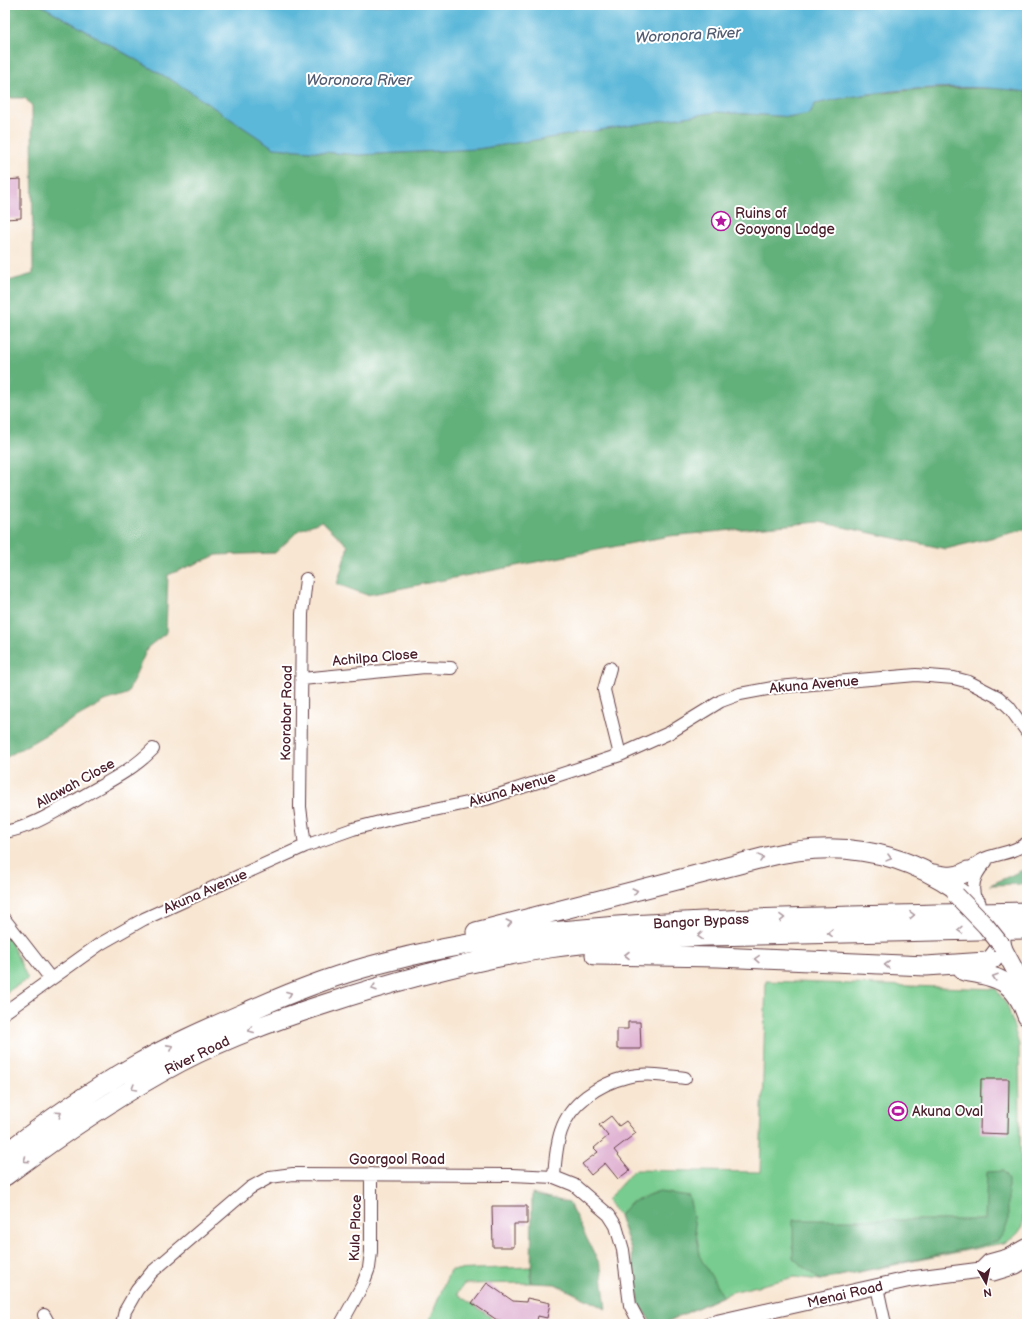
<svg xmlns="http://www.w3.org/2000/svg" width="1032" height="1329" font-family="'Balsamiq Sans',sans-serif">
  <rect width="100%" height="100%" fill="#fff"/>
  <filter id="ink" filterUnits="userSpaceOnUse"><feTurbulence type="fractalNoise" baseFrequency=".025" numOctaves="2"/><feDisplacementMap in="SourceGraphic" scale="8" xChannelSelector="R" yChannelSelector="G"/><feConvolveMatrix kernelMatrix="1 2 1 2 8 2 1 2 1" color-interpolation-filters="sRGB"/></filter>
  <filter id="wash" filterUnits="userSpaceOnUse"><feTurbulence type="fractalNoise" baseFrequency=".012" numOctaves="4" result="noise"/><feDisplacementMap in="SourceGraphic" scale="16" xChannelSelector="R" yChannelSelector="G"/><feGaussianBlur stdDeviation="0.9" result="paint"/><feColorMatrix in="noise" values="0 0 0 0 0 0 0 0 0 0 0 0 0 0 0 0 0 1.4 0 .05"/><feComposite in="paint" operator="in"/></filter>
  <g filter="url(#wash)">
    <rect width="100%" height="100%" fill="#f8e6d2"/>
    <path fill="#78cc8f" stroke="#61765d" d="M5,930L28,979L5,993Z
      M766,981L996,989L1008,1007L1019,1045L1021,1200C1025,1222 1026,1233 1003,1243L820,1280L795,1277L732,1292L662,1324H652L639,1304L631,1249L619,1216L607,1200L634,1170L760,1172Z
      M531,1267V1283L464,1284L457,1294L491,1317L486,1324H428L450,1270Z"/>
    <path fill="#62b07a" stroke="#566852" d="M5,5H41L180,85L274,148L359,155L477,149L717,112L793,117L815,104L846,97L921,89L1000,88L1027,92V529L946,549L819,522L669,536L367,595L337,584L348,546L322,521L299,530L275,553L217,555L168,575L166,633L148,647L127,694L105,701L5,758V282L33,274L32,106L25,98H5Z
      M1027,868V884L990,885Z
      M1003,1171L1008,1179V1222L1004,1233L997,1241L979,1246L820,1280L793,1258V1220H985L987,1172Z
      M659,1192L689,1196L701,1259L723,1296L662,1324H652L639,1304L631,1249L619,1216L630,1203Z
      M532,1193L569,1203L601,1267L606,1309L555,1284L531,1283Z"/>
    <path fill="#5bb8d9" stroke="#526c82" d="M41,5H1027V92C961,82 880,89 815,104L809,114L793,117L717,112L477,149L359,155L274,148L180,85Z"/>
    <g id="blocks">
      <path fill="#e0b3d3" d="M21,179V218L5,219V180Z
        M628,1022H640L641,1049H617V1029H628Z
        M981,1079H1009L1008,1134L980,1133Z
        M611,1116L619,1126L626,1121L636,1133L614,1150L630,1170L618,1179L605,1163L591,1175L582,1164L598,1152L594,1148L608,1136L599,1125Z
        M492,1206H527V1224H514V1247H493Z
        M487,1283L513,1301L526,1302L527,1298L550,1303L547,1318L538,1316L536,1324L497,1320L472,1303Z"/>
    </g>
  </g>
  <g filter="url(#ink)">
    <use href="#blocks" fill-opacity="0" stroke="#643d44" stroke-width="1"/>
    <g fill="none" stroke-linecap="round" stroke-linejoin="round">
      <g stroke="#643d44" stroke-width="14">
        <path id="minor" d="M610,668L604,690L620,755
          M302,679L425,667L451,668
          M5,832C32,827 56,811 80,798C105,783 132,771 153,749
          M305,846L300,807L302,614L306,579
          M964,876C984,849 1005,859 1027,843
          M977,903C969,888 975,873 986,862
          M5,920L51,979
          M5,1012L100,944L144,919L305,846L353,829L387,820L486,799L620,755L669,733L721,701L740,694L778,687L916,675L954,678L969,682L998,697L1009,707L1027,732
          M554,1177C555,1162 556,1146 561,1131C570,1103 599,1084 627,1077C645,1072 667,1076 685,1078
          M877,1287L885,1324
          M44,1315L49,1324
          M122,1324L125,1311L137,1290L152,1272L250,1188L270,1177L293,1174L512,1175L554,1177L574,1185L609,1215L616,1226L623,1250L630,1305L640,1324
          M341,1324L363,1284L369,1268L371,1252V1174"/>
      </g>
      <g stroke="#643d44" stroke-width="17">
        <path id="tertiary" d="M981,1270L989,1262L1007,1257L1027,1246
          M710,1324L911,1279L981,1270L993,1273L1016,1266L1027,1259"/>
      </g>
      <g stroke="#643d44" stroke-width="19">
        <path id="secondary" d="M955,891L956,889L977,903
          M1002,934V946L1017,974L1027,1005"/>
      </g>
      <g stroke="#643d44" stroke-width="21">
        <path id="primary" d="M934,874C947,877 956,878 968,871
          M476,932L766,857C833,840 898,849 956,889
          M595,955L718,957L926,966L986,962L992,959L1002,946
          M964,971C998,976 1015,981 1027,1016
          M5,1154C46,1122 89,1092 134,1066C172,1044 212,1027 251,1010C292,992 334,975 378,964C484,935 594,926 703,921C811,916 919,915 1027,912
          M5,1176C61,1134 118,1095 180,1062C226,1038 275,1020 325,1004C398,980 473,960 549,948C602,940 656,939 709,936L1027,929"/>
      </g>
      <use href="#minor" stroke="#fff" stroke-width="12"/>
      <use href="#tertiary" stroke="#fff" stroke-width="15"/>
      <use href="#secondary" stroke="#fff" stroke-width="17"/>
      <use href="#primary" stroke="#fff" stroke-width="19"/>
      <g stroke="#643d44" stroke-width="19" stroke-linecap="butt">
        <path id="secondary-bridge" d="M956,895L986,926L1002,946"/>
      </g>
      <use href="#secondary-bridge" stroke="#fff" stroke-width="17"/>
    </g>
    <defs><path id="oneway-chevron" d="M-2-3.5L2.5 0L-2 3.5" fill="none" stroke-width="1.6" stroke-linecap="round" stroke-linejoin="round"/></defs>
    <g stroke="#ae9aa0">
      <use href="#oneway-chevron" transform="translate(761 858) rotate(-15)"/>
      <use href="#oneway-chevron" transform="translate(889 858) rotate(15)"/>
      <use href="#oneway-chevron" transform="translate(635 891) rotate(-14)"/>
      <use href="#oneway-chevron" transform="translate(912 915) rotate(-1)"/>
      <use href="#oneway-chevron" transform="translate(782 918) rotate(-1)"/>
      <use href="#oneway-chevron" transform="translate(509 923) rotate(-14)"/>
      <use href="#oneway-chevron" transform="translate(960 930) rotate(179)"/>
      <use href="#oneway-chevron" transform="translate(830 933) rotate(179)"/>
      <use href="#oneway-chevron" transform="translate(700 936) rotate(176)"/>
      <use href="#oneway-chevron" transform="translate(627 955) rotate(-180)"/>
      <use href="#oneway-chevron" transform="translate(757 959) rotate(-177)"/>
      <use href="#oneway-chevron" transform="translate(887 965) rotate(-178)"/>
      <use href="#oneway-chevron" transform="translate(995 977) rotate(-162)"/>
      <use href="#oneway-chevron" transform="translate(374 988) rotate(163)"/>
      <use href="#oneway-chevron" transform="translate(289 994) rotate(-21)"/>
      <use href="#oneway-chevron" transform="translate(251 1030) rotate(158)"/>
      <use href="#oneway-chevron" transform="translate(170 1047) rotate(-28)"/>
      <use href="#oneway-chevron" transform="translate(134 1088) rotate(149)"/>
      <use href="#oneway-chevron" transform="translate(59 1114) rotate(-34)"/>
      <use href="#oneway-chevron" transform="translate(26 1160) rotate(143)"/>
    </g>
  </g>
  <defs>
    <g id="sight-ring" transform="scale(1)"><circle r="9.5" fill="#fff" stroke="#b5179e" stroke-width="1.5"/><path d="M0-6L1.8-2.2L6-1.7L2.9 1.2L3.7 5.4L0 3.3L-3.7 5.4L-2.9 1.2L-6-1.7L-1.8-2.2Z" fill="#b5179e"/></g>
    <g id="stadium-ring" transform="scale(1)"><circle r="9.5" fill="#fff" stroke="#b5179e" stroke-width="1.5"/><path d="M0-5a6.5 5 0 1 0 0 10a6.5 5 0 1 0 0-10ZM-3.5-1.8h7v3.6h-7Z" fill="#b5179e"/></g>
  </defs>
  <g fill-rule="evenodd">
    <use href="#sight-ring" x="721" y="221"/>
    <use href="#stadium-ring" x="898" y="1111"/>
  </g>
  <g text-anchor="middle" stroke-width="4" stroke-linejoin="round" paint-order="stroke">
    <g font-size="14" fill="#4a1f2b" stroke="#fff" text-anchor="start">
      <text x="735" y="218">Ruins of<tspan x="735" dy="16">Gooyong Lodge</tspan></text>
      <text x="912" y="1116">Akuna Oval</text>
    </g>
    <g font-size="14" fill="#4a1f2b" stroke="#fff">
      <text transform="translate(375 657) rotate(-5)" y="5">Achilpa Close</text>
      <text transform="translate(814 684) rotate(-5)" y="5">Akuna Avenue</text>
      <text transform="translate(286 713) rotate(-89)" y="5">Koorabar Road</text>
      <text transform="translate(75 783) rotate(-29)" y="5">Allawah Close</text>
      <text transform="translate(512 789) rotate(-17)" y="5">Akuna Avenue</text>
      <text transform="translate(205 891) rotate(-24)" y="5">Akuna Avenue</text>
      <text transform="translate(701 921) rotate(-3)" y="5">Bangor Bypass</text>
      <text transform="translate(197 1055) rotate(-26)" y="5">River Road</text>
      <text x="397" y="1164">Goorgool Road</text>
      <text transform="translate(355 1228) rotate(-88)" y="5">Kula Place</text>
      <text transform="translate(845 1294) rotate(-13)" y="5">Menai Road</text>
    </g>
    <g font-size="15" font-style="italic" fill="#515c71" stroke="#fff">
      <text transform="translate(688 35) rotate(-3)" y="5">Woronora River</text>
      <text x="359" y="85">Woronora River</text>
    </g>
  </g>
  <rect width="1032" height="1329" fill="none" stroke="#fff" stroke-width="20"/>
  <g transform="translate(986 1283) rotate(171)" stroke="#ffffff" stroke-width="3" paint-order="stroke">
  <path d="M0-3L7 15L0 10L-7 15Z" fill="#4a1f2b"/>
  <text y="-6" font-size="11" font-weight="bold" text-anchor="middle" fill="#4a1f2b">N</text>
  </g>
</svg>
